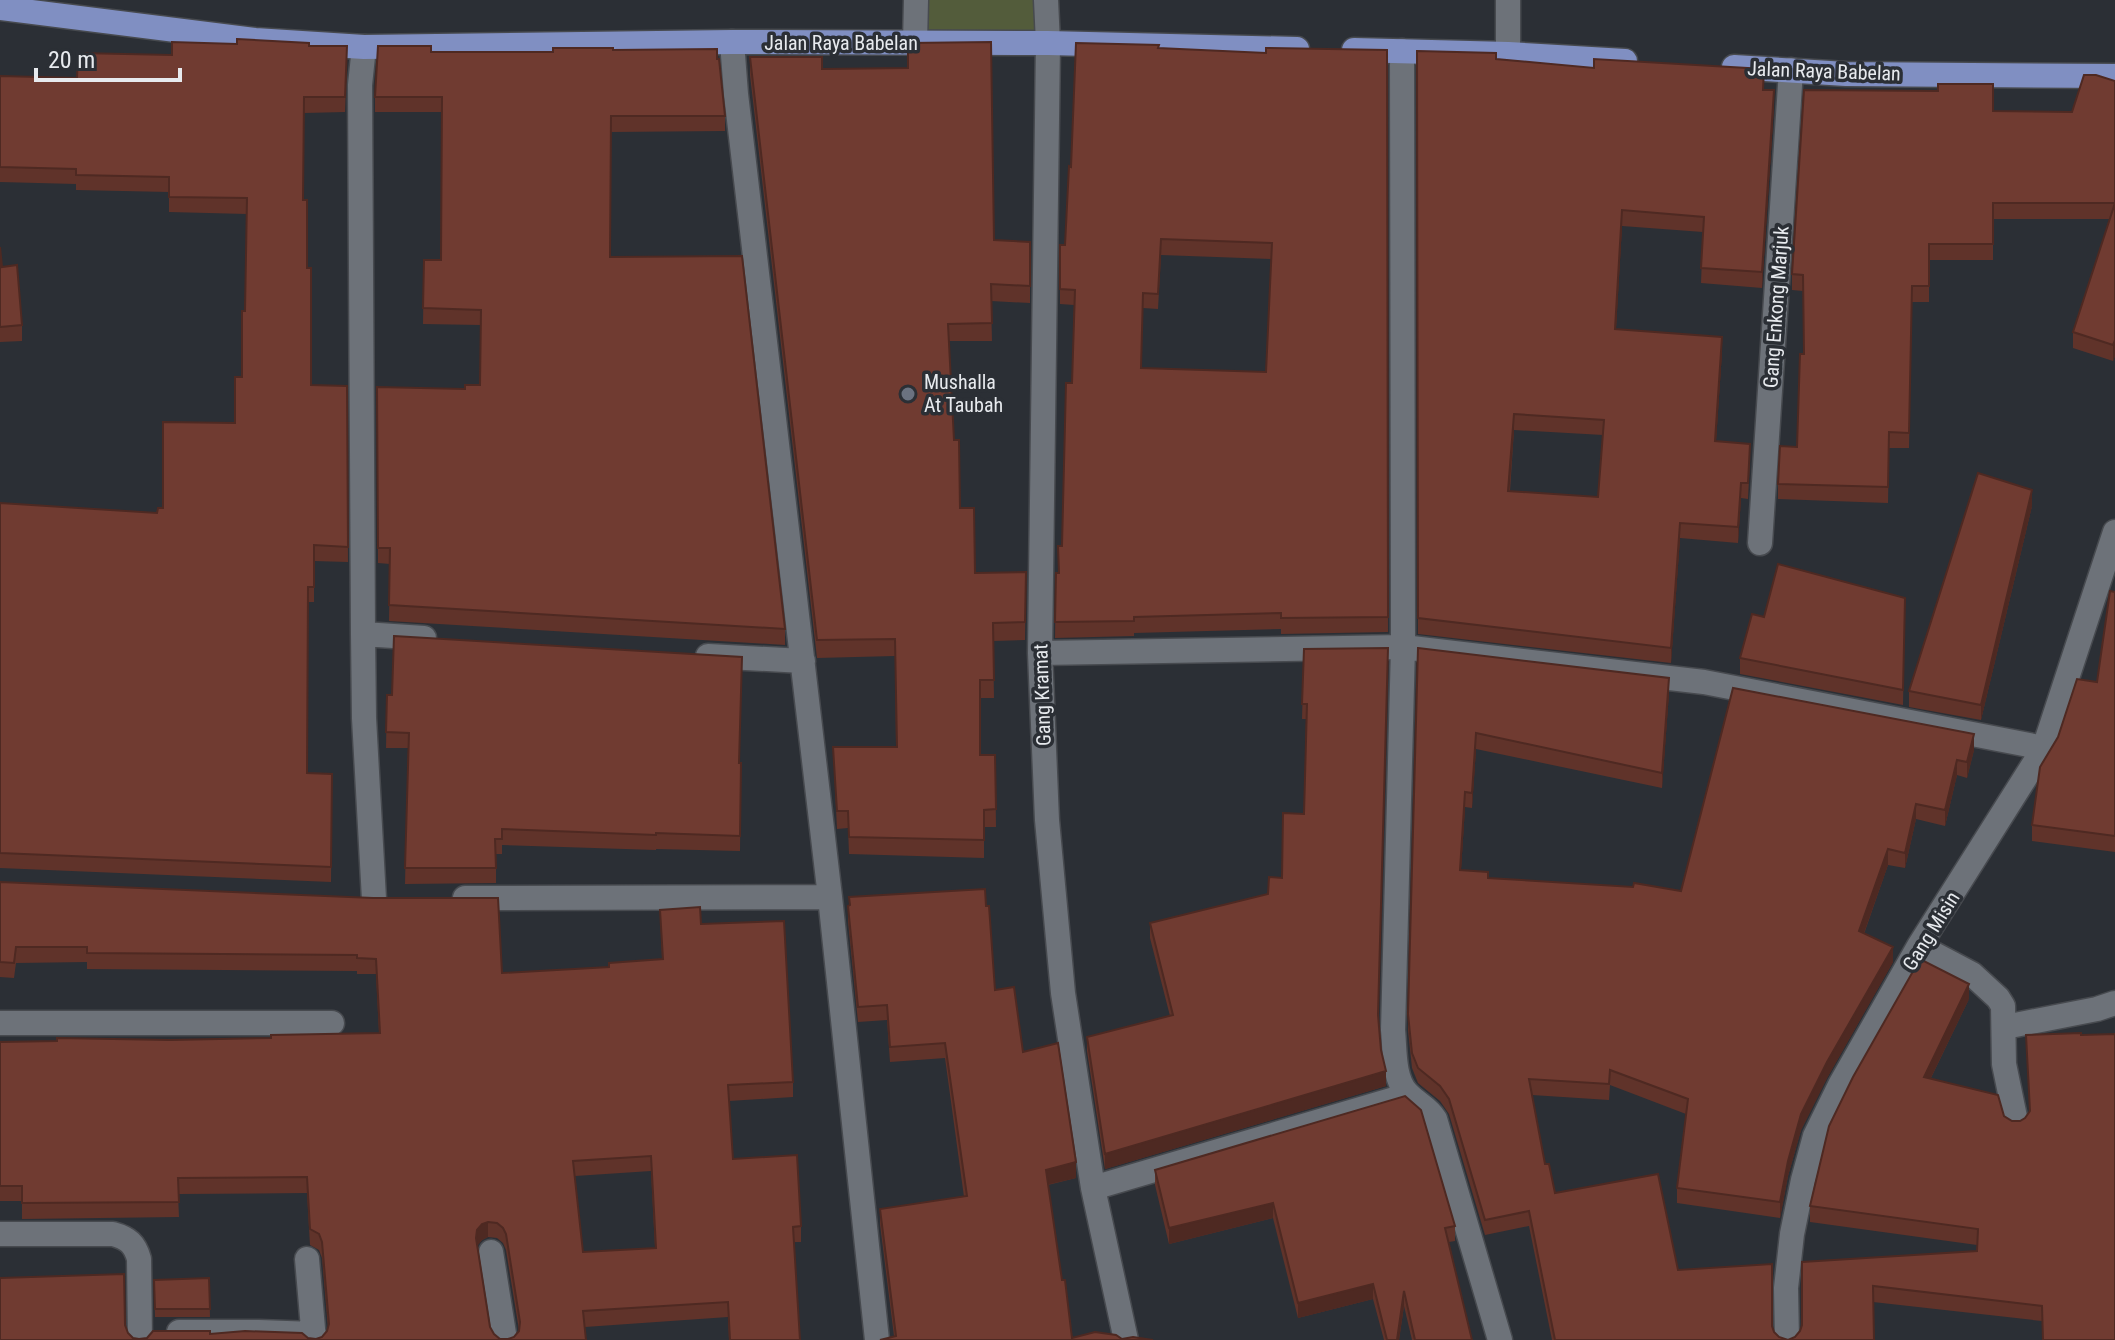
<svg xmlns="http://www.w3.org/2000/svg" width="2115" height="1340" font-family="'Roboto Condensed',sans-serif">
  <rect width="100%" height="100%" fill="#2b2f35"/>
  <path fill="#535c3b" d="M916,0H1046L1048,43H915Z"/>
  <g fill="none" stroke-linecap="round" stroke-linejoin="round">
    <g stroke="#474a4f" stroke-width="27">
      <path id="minor" d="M1046,0L1048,43L1040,653L1047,820L1063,993L1093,1188L1126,1340
        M1508,0V54
        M732,42L736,94L830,897L877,1340
        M915,43L916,0
        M364,47L360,85L363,634L364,718L374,899
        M1402,51L1403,647L1393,1030C1395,1049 1393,1078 1407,1093C1416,1103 1428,1107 1435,1119L1500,1340
        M1760,543L1791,70
        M363,634L424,638
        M1040,653L1403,647L1704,682L2044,748
        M708,656L803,661
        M465,898L830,897
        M1919,946L1972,974L1998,998L2003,1006L2004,1064L2016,1122
        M0,1023H332
        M2005,1027L2097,1009L2115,1003
        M1093,1188L1408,1095
        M0,1234H113C128,1238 135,1244 139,1259L140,1340
        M491,1252L505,1340
        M307,1259L314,1340
        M179,1332H259L314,1334
        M1787,1340L1786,1288L1792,1234L1803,1180L1815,1136L1840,1085L1919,946L2044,748L2115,532"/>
    </g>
    <g stroke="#474a4f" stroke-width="27">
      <path id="major" d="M0,8L255,40L364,47L732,42L1048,43L1297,49
        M1354,50L1508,54L1625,61
        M1734,67L1846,74L2115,76"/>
    </g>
    <use href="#minor" stroke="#6d7279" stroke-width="24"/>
    <use href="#major" stroke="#808fc2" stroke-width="24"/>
  </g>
  <path fill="#60332a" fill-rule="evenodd" d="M309,46L347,61L345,112L304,113L303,200L307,268L311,385L347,386L348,562L314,561V602H308L307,773L332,774L331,882L0,868V503L157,513L163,508L235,423L242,377L245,311L247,214L169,212V192L76,190V184L0,182V76L77,78L172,55Z
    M1158,48L1266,53L1387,50L1388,632L1281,634V629L1134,633V636L1055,638L1056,573H1059L1062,546L1072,383L1074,305L1060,304V289L1065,245L1071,167ZM1161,255L1271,259L1266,372L1141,368L1143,308L1158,309Z
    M613,50L717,59L725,116V131L611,132L610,257L785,629V645L389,621L390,564L378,563L377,387L465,389L480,385L481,325L423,324L424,260H441L442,112H375V97L431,52H553Z
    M1417,51L1764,90L1774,106L1762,288L1701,283L1703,232L1622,226L1616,329L1722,352L1716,441L1750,459L1748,499L1741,498L1738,543L1680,538L1671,663L1418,634ZM1514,430L1603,435L1598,497L1510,491Z
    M750,57L994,240L1030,242V303L991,301L992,341H948L954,440L960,508L975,573L1026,572L1025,640L993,641L994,698H980V755H995L996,827H984V858L849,854L848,828L837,829L833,747H896L895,656L817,658L750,75Z
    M2115,81V356L2113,361L2073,348V332L2110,219H1993V260H1929V302H1912L1909,448H1889L1888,503L1778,499V484L1797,447L1804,354L1803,291L1792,290V274L1993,111L2072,112Z
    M0,247L2,267L22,325V341L0,342Z
    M2032,506L1981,720L1909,707V691Z
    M2115,592V852L2032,841V825L2097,682Z
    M1905,598L1903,705L1740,674V658L1764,617Z
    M1418,648L1669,693L1662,788L1476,749L1472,808L1465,807L1461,870L1488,878L1681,891L1974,750L1967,778L1957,775L1945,826L1916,819L1905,868L1888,865L1864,934L1893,962L1827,1078L1801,1130L1788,1176L1780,1218L1677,1203V1188L1686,1114L1610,1085L1609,1100L1532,1095L1545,1164L1555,1193L1678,1270L1772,1326L1774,1332L1779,1337L1788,1340L1795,1337L1800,1331L1802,1325V1262L1977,1251V1245L1810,1222V1206L1969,999L1931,1078L2012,1121H2020L2025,1118L2030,1112L2026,1035L2081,1033L2042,1321L1873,1302L1874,1340H1552L1529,1226L1485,1235L1449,1114L1440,1101L1418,1083L1412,1068L1408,1030V1014Z
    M1304,649L1378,1019L1381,1050L1386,1086L1105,1169L1087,1051V1037L1170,1016L1150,938V923L1268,894L1282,878L1304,814L1306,719H1302Z
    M387,695L741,763L740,851L656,849V850L502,845V854H496V883L405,884L408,748H386Z
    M0,882L502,973L609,967L662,959L660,910L701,924L793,1082V1097L729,1101L733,1159L801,1226V1242H794L800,1340H729L728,1317L585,1327L586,1340H0L125,1325L128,1333L133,1338L139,1339L210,1334L316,1339L322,1337L327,1331L328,1328L322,1258L319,1250L310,1245L307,1193L178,1194L179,1217L22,1219V1201H0V1042L271,1038L379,1033L376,974H357V971L87,969V962L16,963L14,978L0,977ZM651,1171L655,1248L583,1252L575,1176ZM488,1237L497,1238L503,1243L506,1250L519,1330L514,1337L508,1339H500L494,1334L490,1327L477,1246L482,1240Z
    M848,906H986L995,990L1023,1052L1076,1178L1048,1185L1062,1280L1072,1338L1122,1339L894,1336L880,1224V1209L964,1197L945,1058L890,1062L887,1020L858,1022L848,921Z
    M1155,1170L1455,1226V1241L1449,1242L1472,1340H1412L1404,1306L1399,1340H1384L1373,1299L1298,1318L1273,1218L1169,1244L1155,1185Z
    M209,1278L210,1317H155L154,1280Z"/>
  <path fill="#4e2922" d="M1774,90V106L1762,288V272Z
    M1622,210V226L1615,344V329Z
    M1722,337V352L1715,457V441Z
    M2115,340V356L2113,361V345Z
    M1514,414V430L1508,506V491Z
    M1741,483V498L1738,543V527Z
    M2032,490V506L1981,720V705Z
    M1680,523V538L1671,663V648Z
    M1669,678V693L1662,788V773Z
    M1476,733V749L1472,808V793Z
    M1974,734V750L1967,778V762Z
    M1957,760V775L1945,826V810Z
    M1465,792V807L1460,885V870Z
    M1916,804V819L1905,868V853Z
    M1888,849V865L1859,947V931Z
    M1893,947V962L1827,1078L1801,1130L1788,1176L1780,1218V1202L1788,1161L1801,1114L1827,1062Z
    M1969,984V999L1924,1092V1077Z
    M1386,1071V1086L1105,1169V1154Z
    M1076,1162V1178L1046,1185V1170Z
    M1273,1203V1218L1169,1244V1228Z
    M488,1222V1237L482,1240L477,1246L476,1238L477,1230L482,1224Z
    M1373,1284V1299L1298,1318V1303Z
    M1404,1291V1306L1399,1340H1397Z"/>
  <path fill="#703b31" stroke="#4e2922" stroke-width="2" fill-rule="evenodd" d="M237,39L309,43V46H347L345,97H304L303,200H307V268H311V385L347,386L348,547L314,545V587H308L307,773L332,774L331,867L0,853V503L157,513L158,508H163V422L235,423V377H242V311H245L247,198L169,197V177L76,175V169L0,167V76L77,78L78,53L172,55V42L237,44Z
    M991,42L994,240L1030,242V286L991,284L992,323L948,324L954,440H959L960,508H974L975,573L1026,572L1025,622L993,623L994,680H980V755H995L996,809L984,810V840L849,837L848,811H837L833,747H897L895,639L817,640L750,57H822V69L908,68V43Z
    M1076,43L1159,45L1158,48L1266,53V48L1387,50L1388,617L1281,618V613L1134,617V621L1055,622L1056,573H1059L1058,546H1062L1066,383H1072L1075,290L1060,289V245H1065L1069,166L1071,167ZM1161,239L1272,243L1266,372L1141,368L1143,293L1158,294Z
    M378,46H431V52H553V48H613V50L717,49V59H719L725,116H611L610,257L742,256L785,629L389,605L390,548H378L377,387L465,389V385H480L481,310L423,308L424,260H441L442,97H375Z
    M1417,51L1496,53V59L1594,68V59L1764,69L1763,90H1774L1762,272L1701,268L1704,217L1622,210L1615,329L1722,337L1715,441L1750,444L1748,483H1741L1738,527L1680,523L1671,648L1418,618ZM1514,414L1604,420L1598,497L1508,491Z
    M2084,75H2096L2115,81V340L2113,345L2073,332L2115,203H1993V244H1929V286H1912L1909,433L1889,432L1888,487L1778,484L1780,446L1797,447L1800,354H1804L1803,275L1792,274L1804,90L1938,91V84H1993V111L2072,112Z
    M0,247L2,267L17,265L22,325L0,327Z
    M1978,473L2032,490L1981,705L1909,691Z
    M1778,564L1905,598L1903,690L1740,658L1752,614L1764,617Z
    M2110,591L2115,592V836L2032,825L2040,767L2058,737L2077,679L2097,682Z
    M394,636L742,657L739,763H741L740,836L656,833V835L502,829V839H495L496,868H405L409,733L386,732L387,695H392Z
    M1388,648L1378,1015L1381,1050L1386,1071L1105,1154L1087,1037L1173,1015L1150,923L1268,894L1269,877L1282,878L1283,813L1304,814L1307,704H1302L1304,649Z
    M1418,648L1669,678L1662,773L1476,733L1472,793L1465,792L1460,870L1488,872V878L1633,887L1634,883L1681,891L1733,688L1974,734L1967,762L1957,760L1945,810L1916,804L1905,853L1888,849L1859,931L1893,947L1827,1062L1801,1114L1788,1161L1780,1202L1677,1188L1688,1099L1610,1070L1609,1084L1529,1079L1545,1164H1549L1555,1193L1658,1174L1678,1270L1772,1264V1326L1774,1332L1779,1337L1788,1340L1795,1337L1800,1331L1802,1325V1262L1977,1251L1978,1229L1810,1206L1829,1126L1853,1077L1920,959L1969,984L1924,1077L1998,1095L2004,1116L2012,1121H2020L2025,1118L2030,1111L2026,1035L2081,1033V1035L2115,1034V1340H2043L2042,1306L1873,1286L1874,1340H1555L1529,1211L1485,1220L1449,1099L1440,1086L1418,1068L1412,1053L1408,1014Z
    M0,882L373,898H498L502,973L609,967V963L663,959L660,910L700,907L701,924L784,921L793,1082L728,1085L733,1159L797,1155L801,1226L793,1227L800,1340H730L728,1302L583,1311L586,1340H0V1278L124,1274L125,1325L128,1333L133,1338L139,1339L147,1338L153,1331H210V1334L245,1331L302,1333L308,1338L316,1339L322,1337L327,1331L329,1324L322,1242L319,1234L310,1229L307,1177L178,1178L179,1202L22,1203V1186H0V1042L57,1041V1038L170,1040L271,1038V1035L380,1033L376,959L357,958V955L87,953V947H16L14,963L0,962ZM651,1156L656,1248L583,1252L573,1161ZM488,1222L497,1223L503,1228L506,1234L520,1322L519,1331L514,1337L508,1339H500L494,1334L490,1327L476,1238L477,1230L482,1224Z
    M985,889L986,906H989L995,990L1014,987L1023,1052L1058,1043L1076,1162L1046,1170L1062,1280H1065L1072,1338L1095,1332L1116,1335L1122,1339L1133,1337L1153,1340H880L896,1336L880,1209L967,1196L945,1043L890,1047L887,1005L858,1007L848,906L850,905L849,897Z
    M1405,1096L1421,1110L1455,1226L1445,1228L1472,1340H1415L1404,1291L1397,1340H1387L1373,1284L1298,1303L1273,1203L1169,1228L1155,1170Z
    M209,1278L210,1309H155L154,1280Z"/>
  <circle fill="#6b7280" stroke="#2b2f35" stroke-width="3" cx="908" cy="394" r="8"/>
  <g text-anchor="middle" stroke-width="7" stroke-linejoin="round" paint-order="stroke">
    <g font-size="20" fill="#e7eaee" stroke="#2b2f35">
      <text x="841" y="50">Jalan Raya Babelan</text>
      <text transform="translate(1824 71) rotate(2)" y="7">Jalan Raya Babelan</text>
      <text transform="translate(1776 307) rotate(-86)" y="7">Gang Enkong Marjuk</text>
      <text transform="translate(1042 695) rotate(-92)" y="7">Gang Kramat</text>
      <text transform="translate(1931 931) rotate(-58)" y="7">Gang Misin</text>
    </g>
    <g font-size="20" fill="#e7eaee" stroke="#2b2f35" text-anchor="start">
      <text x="924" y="389">Mushalla<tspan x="924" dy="23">At Taubah</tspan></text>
    </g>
  </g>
  <path d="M36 68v12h144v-12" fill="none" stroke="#e7eaee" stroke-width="4"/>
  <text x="48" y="68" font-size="24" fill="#e7eaee" stroke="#2b2f35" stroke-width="6" paint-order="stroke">20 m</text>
</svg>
